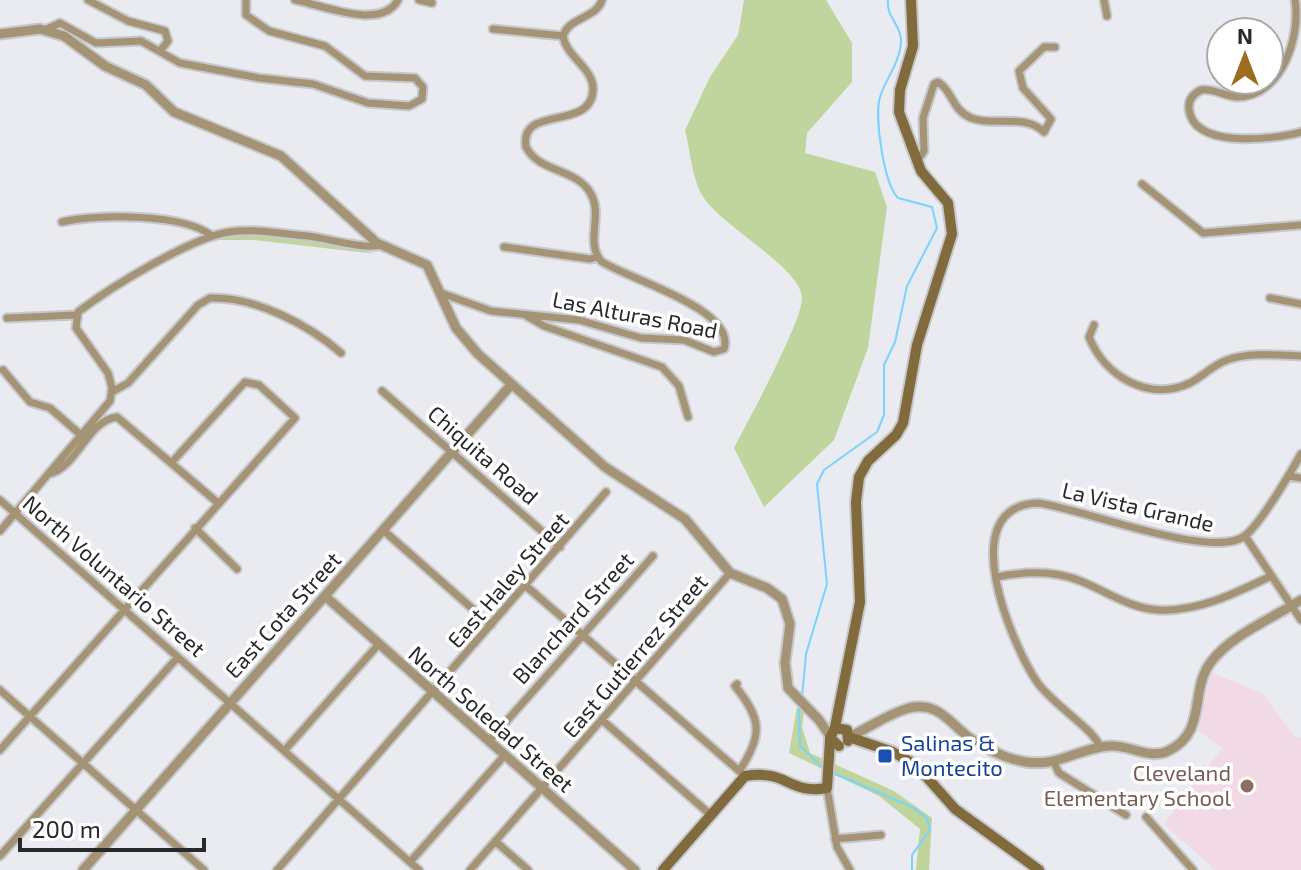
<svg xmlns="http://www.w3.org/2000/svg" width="1301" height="870" font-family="'Exo 2',sans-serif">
  <rect width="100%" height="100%" fill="#e9ebf0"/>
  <path fill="#f1dae5" d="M1211,672L1263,694L1294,736L1301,738V870H1215L1164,824L1222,748L1198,731Z"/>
  <path fill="#c0d49d" d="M744,0H826L852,43V82L807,133L805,153L875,172L887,207L868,348L834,440L764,507L734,448C747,423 803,320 802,298C801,267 720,226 702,195C692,178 690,149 685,130L710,77L738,35Z
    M250,234L337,243L376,254L253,240H211Z
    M797,707L804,712L802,727L810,753L894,791L932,818L929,870H916L920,829L879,796L789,753Z"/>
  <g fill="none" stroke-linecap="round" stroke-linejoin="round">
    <path stroke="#79d3fd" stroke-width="2" d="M802,697L806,654L827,584L817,484L824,470L877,432L884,415V365L895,342L907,286L937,228L932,207L898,198C884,184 874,117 880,97C886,78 901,61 901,40C901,25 886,17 888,0
      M799,710L800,746L824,769
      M833,773L912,807L927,818L930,830L912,855V870"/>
    <g stroke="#c6c8cc" stroke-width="11">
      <path id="minor" d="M88,0L128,21L165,31L168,41L160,51
        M295,0C323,5 381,31 398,0
        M419,0L432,3
        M1104,0L1107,16
        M1295,0C1301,36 1282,96 1238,97C1225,97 1215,88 1201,90C1193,94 1188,100 1189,109C1193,150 1276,139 1301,132
        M493,29L563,36
        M45,30L60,23L96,43L141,41L180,63L259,78L313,84L368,103L409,106L422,99L423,87L415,78L365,76L325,46L269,31L246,15V0
        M917,161L924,151L923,118L934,84L938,82C952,90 952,110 971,118C994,127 1025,113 1044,132L1051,119L1023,88L1019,71L1044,47H1055
        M1142,184L1203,233L1301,225
        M62,222C97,214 184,213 212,236
        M504,247L590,259L597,257
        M441,293L491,311L579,320L641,338L684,340L714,352L724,349C737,308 624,278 601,261C585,242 603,216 591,194C577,168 539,173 526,147C519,104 591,132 593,90C594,68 566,57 563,36C570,16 596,19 602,0
        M1270,298L1301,304
        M525,315L544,326L662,367L679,386L688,417
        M7,318L76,315
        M1094,325L1089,337C1105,377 1149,402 1190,383C1203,376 1213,365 1227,360C1249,352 1278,355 1301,356
        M3,370L30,402L50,408L82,436
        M382,391L560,547
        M112,392L128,383L198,305L210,298C254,296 309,325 341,353
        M52,473C78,464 89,420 117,417L218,503
        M1288,476L1301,478
        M0,500L419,870
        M195,528L237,569
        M383,530L491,625
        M0,531L110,401L112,388L108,373L76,328L78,312C111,287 190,238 229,232C255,228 282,234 308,236C325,238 366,250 380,245
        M1245,536L1301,620
        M997,577C1026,571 1055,570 1083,582C1109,593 1130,608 1158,610C1198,612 1236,593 1271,576
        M526,586L745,776
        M737,684L735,686C761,718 764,735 739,771
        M0,690L204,870
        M602,720L712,816
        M489,741L653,556
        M1100,747C1095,730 1052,704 1037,682C1011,643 953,506 1038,503C1081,508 1215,562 1246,535C1262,521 1290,474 1301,454
        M0,750L295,418L259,385L245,382L172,462
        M284,751L378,645
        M1054,763L1059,773L1126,815
        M827,788L837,847L850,870
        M1146,817L1193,870
        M835,839L881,835
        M495,841L528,870
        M0,856L178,657
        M410,862L505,755
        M277,870L606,492
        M470,870L730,573"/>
    </g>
    <g stroke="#c6c8cc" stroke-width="13">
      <path id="tertiary" d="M0,34L40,29L64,36L105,66L146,85L174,112L281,156L377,243L427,265L456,328L478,354L605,467L685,519L730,573L767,588L782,599L790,624L785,663L788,688L819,720L830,736
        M325,596L635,870
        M849,737C869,728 887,714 909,708C939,701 950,724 971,739C988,750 1006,759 1026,762C1058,767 1079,748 1109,746C1128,744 1149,760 1168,751C1208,732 1189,690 1211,662C1231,635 1273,618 1301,600
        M83,870L511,385"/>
    </g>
    <g stroke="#c6c8cc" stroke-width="14">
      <path id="secondary" d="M835,727L860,602L856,502L859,477L868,461L896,435L903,423L917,345L952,234L948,203L921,171L899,112L900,90L913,46L911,0
        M849,737L893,752L916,765L955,809L1039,870
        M839,746L830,738L835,728L847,730L848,741
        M663,870L745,776C788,769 788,795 827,788L830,740"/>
    </g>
    <use href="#minor" stroke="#a49475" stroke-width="7"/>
    <use href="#tertiary" stroke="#a49475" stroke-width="9"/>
    <use href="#secondary" stroke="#816a3b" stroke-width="10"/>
  </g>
  <rect fill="#1a4fb4" stroke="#fff" stroke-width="3" x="877" y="748" width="16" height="16" rx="4"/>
  <circle fill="#8d6e63" stroke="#fff" stroke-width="3" cx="1247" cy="786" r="8"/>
  <g text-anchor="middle" stroke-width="7" stroke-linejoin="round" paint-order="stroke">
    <g font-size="22" fill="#28292a" stroke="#fff">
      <text transform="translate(635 315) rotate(11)" y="8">Las Alturas Road</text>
      <text transform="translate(483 455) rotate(41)" y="8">Chiquita Road</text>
      <text transform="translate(1138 507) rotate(13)" y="8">La Vista Grande</text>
      <text transform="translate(114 576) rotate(41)" y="8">North Voluntario Street</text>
      <text transform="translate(508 580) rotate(-49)" y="8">East Haley Street</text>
      <text transform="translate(283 615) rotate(-48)" y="8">East Cota Street</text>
      <text transform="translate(573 618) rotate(-48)" y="8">Blanchard Street</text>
      <text transform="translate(635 656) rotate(-49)" y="8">East Gutierrez Street</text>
      <text transform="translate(491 719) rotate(41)" y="8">North Soledad Street</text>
    </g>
    <g font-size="22" fill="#164399" stroke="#fff" text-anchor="start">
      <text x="901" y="751">Salinas &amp;<tspan x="901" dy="25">Montecito</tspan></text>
    </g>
    <g font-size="22" fill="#785e54" stroke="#fff" text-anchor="end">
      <text x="1231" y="781">Cleveland<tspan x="1231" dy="25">Elementary School</tspan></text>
    </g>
  </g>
  <g transform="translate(1245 56)"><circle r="38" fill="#ffffff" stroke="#a9a9aa" stroke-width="2"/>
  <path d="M0-6L14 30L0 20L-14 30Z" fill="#9d6c20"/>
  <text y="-12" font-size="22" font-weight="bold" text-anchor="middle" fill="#28292a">N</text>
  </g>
  <path d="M20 838v12h184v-12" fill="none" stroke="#28292a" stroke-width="4"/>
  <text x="32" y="838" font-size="24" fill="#28292a" stroke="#ffffff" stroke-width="6" paint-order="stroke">200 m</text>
</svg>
